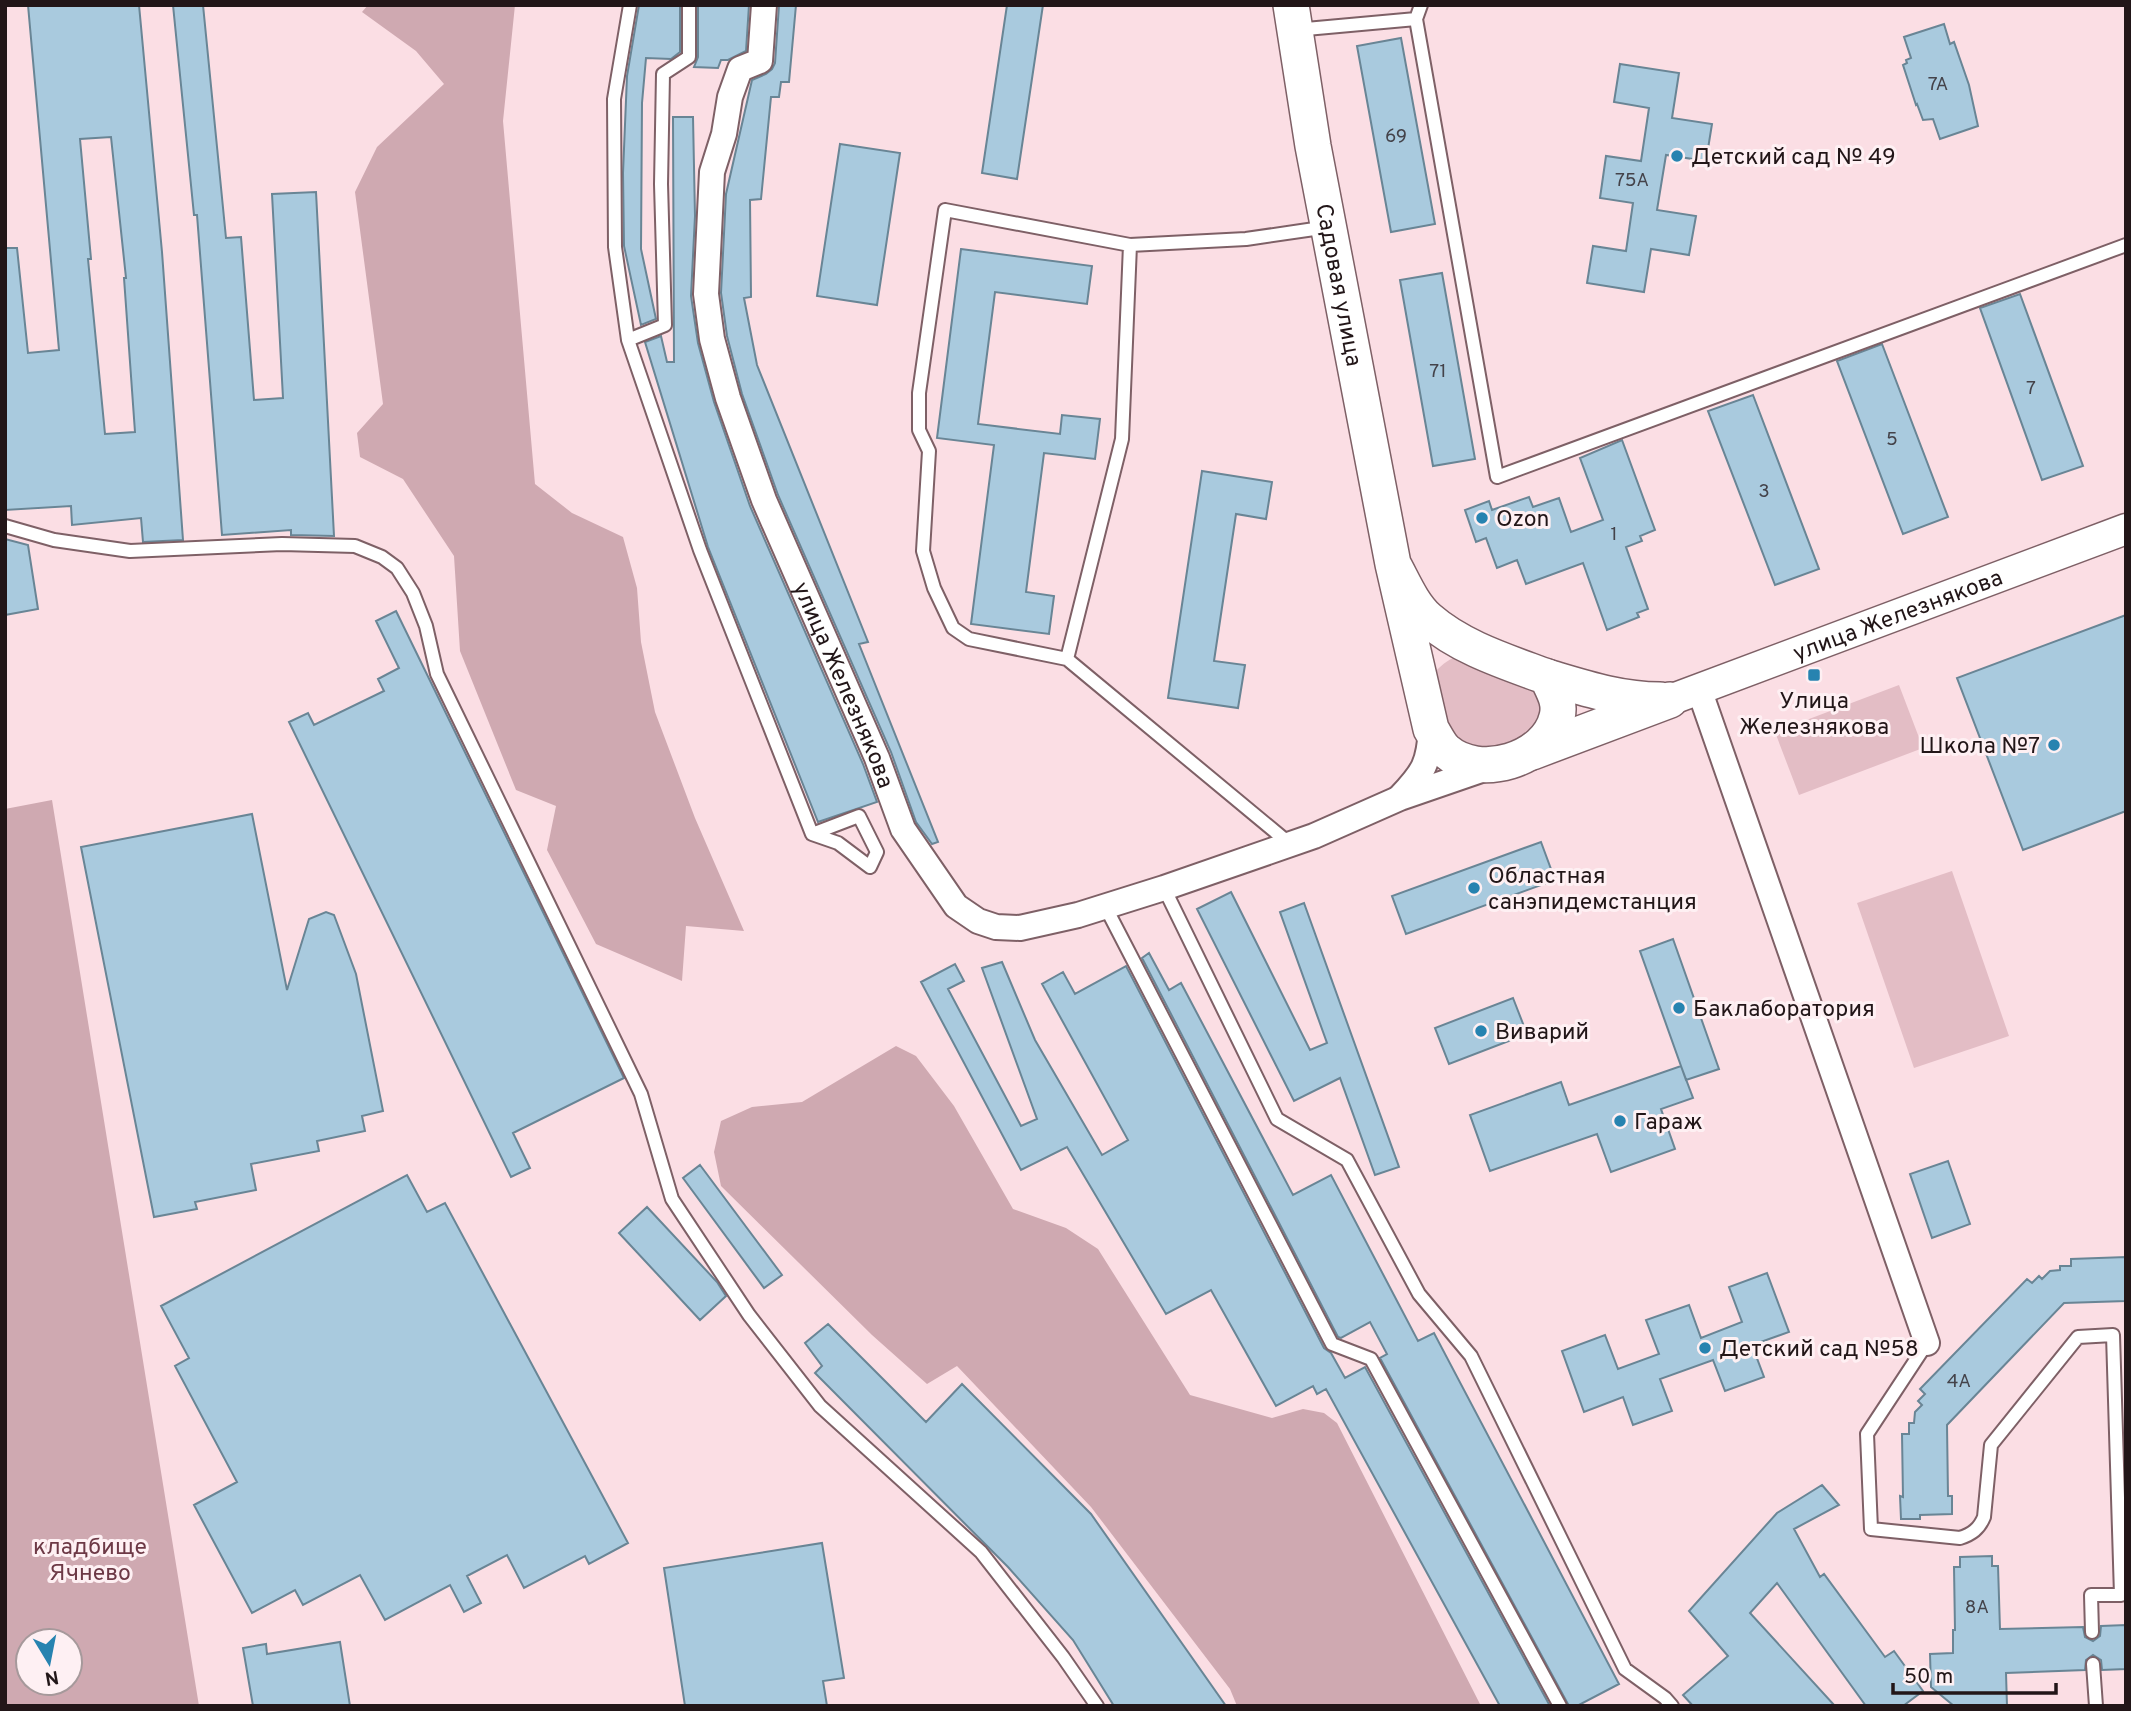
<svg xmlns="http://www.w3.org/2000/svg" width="2131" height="1711" font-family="Overpass,sans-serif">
  <rect width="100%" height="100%" fill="#fbdee4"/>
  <path fill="#e3bdc5" d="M1462,656L1538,686L1545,714L1524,742L1470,750L1442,724L1435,672C1444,663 1449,658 1462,656Z
    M1899,685L1923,748L1799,795L1775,732Z
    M1952,871L2009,1036L1914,1068L1857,903Z"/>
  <path fill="#cfa9b1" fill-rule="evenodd" d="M368,5H515L503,121L535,484L572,513L623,537L637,588L641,642L655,712L695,818L744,931L686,926L682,981L596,944L547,850L556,806L516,790L460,651L454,556L403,479L360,457L357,433L383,404L355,192L377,147L444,84L416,51L362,12Z
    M52,800L199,1706H5V809ZM28,1641H70V1683H28Z
    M896,1046L916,1056L954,1106L1013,1209L1066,1228L1098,1249L1190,1395L1272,1418L1303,1409L1324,1413L1337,1423L1481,1706H1237L1230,1689L1091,1507L957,1366L927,1384L872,1335L721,1186L714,1152L721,1121L752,1107L802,1102Z"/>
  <path fill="#a9cade" stroke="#698595" stroke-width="2" fill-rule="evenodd" d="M28,5H139L162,252L183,540L143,542L141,518L72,525L71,506L5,510V248H17L28,353L59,350ZM111,137L126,278H124L135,432L105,434L88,259H91L80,139Z
    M173,5H203L226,238L241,237L254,400L283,398L272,194L316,192L334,536L291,535V530L222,535L197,215H194Z
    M639,5H680V52L671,59L646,58L642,103L641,249L656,319L641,325L624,246L623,173L627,76Z
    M698,5H749L746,51L728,60H721L718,68L694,67L698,57Z
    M779,5H796L789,82H781L779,97H771L761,199L750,200L751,297L744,298L757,365L868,642L859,644L938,842L932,844L916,822L891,752L778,495L742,394L727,336L721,293L726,194L752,80L766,74L772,69L775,63Z
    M1007,5H1043L1017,179L982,173Z
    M1944,24L1950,44L1954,42L1969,85L1978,126L1940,139L1933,119L1923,120L1917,104L1916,105L1903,65L1907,63L1906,60L1911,58L1904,37Z
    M1401,38L1435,224L1391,232L1357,46Z
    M1620,64L1679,73L1672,118L1712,124L1706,161L1666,155L1657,210L1696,216L1689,255L1651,249L1644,292L1587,283L1593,246L1626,251L1633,203L1600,198L1606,156L1641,161L1649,108L1614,102Z
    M673,117H693L695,216L691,296L698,343L714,402L750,506L863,764L877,802L818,822L708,547L645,342L661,336L667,362H674Z
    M840,144L900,153L877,305L817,296Z
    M961,249L1092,266L1087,304L995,292L978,424L1060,434L1062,415L1100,419L1095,459L1044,453L1026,592L1054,596L1049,634L971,624L994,445L937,438Z
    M1442,273L1475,459L1433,466L1400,280Z
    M2020,294L2083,466L2042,480L1980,308Z
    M1882,344L1948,517L1903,534L1837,361Z
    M1753,395L1819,569L1775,585L1708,411Z
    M1622,440L1655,530L1640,536L1642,541L1626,547L1648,609L1637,613L1639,617L1607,630L1583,563L1526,584L1517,560L1497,568L1486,538L1476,542L1465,510L1489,501L1492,510L1529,497L1533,507L1559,498L1571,532L1603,520L1580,458Z
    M1202,471L1272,482L1266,519L1236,514L1214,661L1245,665L1238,708L1168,698Z
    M5,539L28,545L38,609L5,615Z
    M396,611L624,1078L513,1133L530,1168L511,1177L289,722L308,713L314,725L384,691L378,679L399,668L376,621Z
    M2126,615V811L2023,850L1957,678Z
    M252,814L287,990L309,919L326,912L334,915L356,974L383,1111L362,1116L365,1131L317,1141L319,1151L251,1164L256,1190L195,1202L197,1209L154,1217L81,847Z
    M1541,842L1555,880L1406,934L1392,896Z
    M1231,892L1310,1050L1327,1043L1280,912L1304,903L1399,1167L1375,1175L1340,1078L1294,1101L1197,909Z
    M1673,939L1719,1069L1686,1080L1640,951Z
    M1149,953L1169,990L1181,983L1293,1195L1331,1175L1418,1341L1434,1333L1619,1684L1577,1706H1569L1380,1358L1387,1354L1370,1322L1341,1338L1338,1337L1142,958Z
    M1002,962L1035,1040L1102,1155L1128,1140L1042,984L1063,972L1075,994L1126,966L1324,1348L1331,1353L1345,1378L1365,1367L1550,1706H1500L1326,1389L1317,1394L1313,1386L1276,1406L1211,1290L1166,1314L1067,1147L1021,1170L921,982L955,964L964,981L948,989L1021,1126L1037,1119L982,968Z
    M1513,998L1527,1034L1449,1064L1435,1028Z
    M1681,1066L1693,1098L1661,1109L1675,1149L1611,1172L1597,1134L1490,1171L1470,1115L1561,1082L1569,1105Z
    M1948,1161L1970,1224L1932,1238L1910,1174Z
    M700,1165L782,1275L764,1288L683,1178Z
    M407,1175L427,1212L445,1203L628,1543L589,1564L585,1556L524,1588L507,1555L467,1576L481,1603L464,1612L450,1585L385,1620L360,1575L303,1605L295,1590L252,1613L194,1505L237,1482L175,1366L189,1358L161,1306Z
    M647,1207L717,1282L726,1296L700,1320L619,1233Z
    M2126,1257V1301L2064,1303L1947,1425L1948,1496H1952V1514L1920,1515V1519H1901L1900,1496L1903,1497L1902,1434H1909V1423H1914L1915,1412L1922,1405L1918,1401L1925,1394L1920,1389L2027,1279L2032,1283L2039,1276L2042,1279L2050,1271L2060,1270V1266H2071V1259Z
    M1767,1273L1789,1332L1752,1345L1764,1377L1725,1391L1713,1360L1660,1379L1672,1411L1633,1425L1623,1397L1584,1412L1562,1351L1605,1335L1618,1369L1659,1354L1646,1320L1689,1305L1701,1338L1742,1322L1729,1287Z
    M828,1324L926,1422L962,1384L1091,1514L1226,1706H1114L1073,1640L1008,1567L815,1373L822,1366L805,1343Z
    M1822,1485L1839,1505L1794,1529L1820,1577L1824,1574L1885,1657L1894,1651L1923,1691L1903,1706H1866L1777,1583L1750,1613L1835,1706H1693L1683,1695L1728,1656L1689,1611L1777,1513Z
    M822,1543L844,1678L823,1681L827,1706H685L664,1568Z
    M1992,1556V1566H1998L2000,1629L2083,1627L2085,1637L2093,1641L2100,1636L2101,1626L2126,1625V1669L2102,1670L2101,1660L2093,1655L2086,1660L2085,1670L2006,1673L2007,1706H1954L1931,1687L1930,1654L1953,1653V1630H1955L1954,1567H1960V1557Z
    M340,1642L350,1706H253L243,1648L266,1644L267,1654Z"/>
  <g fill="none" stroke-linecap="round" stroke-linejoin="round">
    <g stroke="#7e6066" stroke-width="16">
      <path id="service" d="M630,5L614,99L615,247L628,340L700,550L812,834
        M1421,5L1416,19L1497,477L2126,245
        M1295,30L1416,19
        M1130,245L1122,439L1067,659L1290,844
        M628,340L665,325L661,184L663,74L689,57V5
        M5,526L54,540L130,551L282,544L355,546L382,557L397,568L413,593L426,626L437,674L641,1094L672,1199L749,1315L820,1406L981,1552L1063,1657L1097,1706
        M1067,659L969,639L953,628L934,588L923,551L929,451L919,430V393L945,210L1130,245L1246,239L1328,227
        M859,816L877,852L870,867L838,843L812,834Z
        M1164,888L1277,1119L1347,1160L1419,1294L1471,1356L1625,1669L1665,1698L1672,1706
        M1105,906L1332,1344L1371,1359L1560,1706
        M1927,1343L1867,1434L1871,1529L1960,1538C1972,1534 1979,1529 1984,1517L1991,1445L2078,1337L2113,1335L2121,1595H2091L2092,1632
        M2093,1664L2096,1706"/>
    </g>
    <g stroke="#7e6066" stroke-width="28">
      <g id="minor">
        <path id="s1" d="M764,5L760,61L740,69L730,97L724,134L712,172L706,294L712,339L728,398L764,500L877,758L903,829L956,906L978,921L996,927L1020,928L1078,915L1164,888L1314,836L1400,798L1490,767"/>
        <path d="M1699,689L1927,1343"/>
        <path d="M1400,797C1424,772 1429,763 1431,729"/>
      </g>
    </g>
    <g stroke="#7e6066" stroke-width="33">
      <g id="tertiary">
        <path id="s2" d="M1670,700L2126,529"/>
      </g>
    </g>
    <g stroke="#7e6066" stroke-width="38">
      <g id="secondary">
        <path id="s3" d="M1291,5L1313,146L1393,564L1431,729C1435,735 1440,746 1446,751C1479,780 1547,760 1557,717C1561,702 1553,690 1547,677C1507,662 1461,648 1428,619C1412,605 1403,582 1393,564"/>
        <path d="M1547,677C1584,688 1620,700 1660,700"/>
        <path d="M1532,752L1670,700"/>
      </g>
    </g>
    <use href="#service" stroke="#fff" stroke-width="12"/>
    <use href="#minor" stroke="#fff" stroke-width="24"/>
    <use href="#tertiary" stroke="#fff" stroke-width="30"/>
    <use href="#secondary" stroke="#fff" stroke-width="35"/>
  </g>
  <g fill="#2783b0" stroke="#fef0f3" stroke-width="2.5">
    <circle cx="1677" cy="156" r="7"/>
    <circle cx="1482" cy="518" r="7"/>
    <rect x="1807" y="668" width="14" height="14" rx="3.5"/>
    <circle cx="2054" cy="745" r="7"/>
    <circle cx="1474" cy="888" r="7"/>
    <circle cx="1679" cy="1008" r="7"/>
    <circle cx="1481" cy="1031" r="7"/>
    <circle cx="1620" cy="1121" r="7"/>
    <circle cx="1705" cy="1348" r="7"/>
  </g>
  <g text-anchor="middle" stroke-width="6" stroke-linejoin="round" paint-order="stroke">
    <g font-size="19" fill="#44434a">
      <text x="1938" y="90">7А</text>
      <text x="1396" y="142">69</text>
      <text x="1632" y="186">75А</text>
      <text x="1438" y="377">71</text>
      <text x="2031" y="394">7</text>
      <text x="1892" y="445">5</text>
      <text x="1764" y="497">3</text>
      <text x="1614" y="540">1</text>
      <text x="1959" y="1387">4А</text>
      <text x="1977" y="1613">8А</text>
    </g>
    <g font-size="23" fill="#221618" stroke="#fef0f3" text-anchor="start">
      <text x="1691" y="164">Детский сад № 49</text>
      <text x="1496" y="526">Ozon</text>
      <text x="1814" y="708" text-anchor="middle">Улица<tspan x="1814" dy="26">Железнякова</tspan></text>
      <text x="2040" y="753" text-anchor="end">Школа №7</text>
      <text x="1488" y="883">Областная<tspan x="1488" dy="26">санэпидемстанция</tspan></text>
      <text x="1693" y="1016">Баклаборатория</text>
      <text x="1495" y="1039">Виварий</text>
      <text x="1634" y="1129">Гараж</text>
      <text x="1719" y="1356">Детский сад №58</text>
    </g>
    <g font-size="23" fill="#221618" stroke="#fef0f3">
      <text dy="8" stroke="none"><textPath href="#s3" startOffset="284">Садовая улица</textPath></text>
      <text dy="8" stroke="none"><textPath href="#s2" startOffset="243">улица Железнякова</textPath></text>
      <text dy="8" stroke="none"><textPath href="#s1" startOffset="723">улица Железнякова</textPath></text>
    </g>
    <g font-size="23" fill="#6d3946" stroke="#fef0f3">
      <text x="90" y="1554">кладбище<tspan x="90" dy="26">Ячнево</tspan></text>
    </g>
  </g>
  <rect width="2131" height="1711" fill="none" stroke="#221618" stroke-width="14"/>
  <g transform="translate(49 1662) rotate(170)"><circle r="33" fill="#fef0f3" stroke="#a6999b" stroke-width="2"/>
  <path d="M0-5L12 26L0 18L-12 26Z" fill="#2783b0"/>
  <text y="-10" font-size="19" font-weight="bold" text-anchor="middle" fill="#221618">N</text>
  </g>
  <path d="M1893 1683v10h163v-10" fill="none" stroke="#221618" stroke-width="3.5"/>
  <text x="1904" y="1683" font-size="21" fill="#221618" stroke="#fef0f3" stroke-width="5" paint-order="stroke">50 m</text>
</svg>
